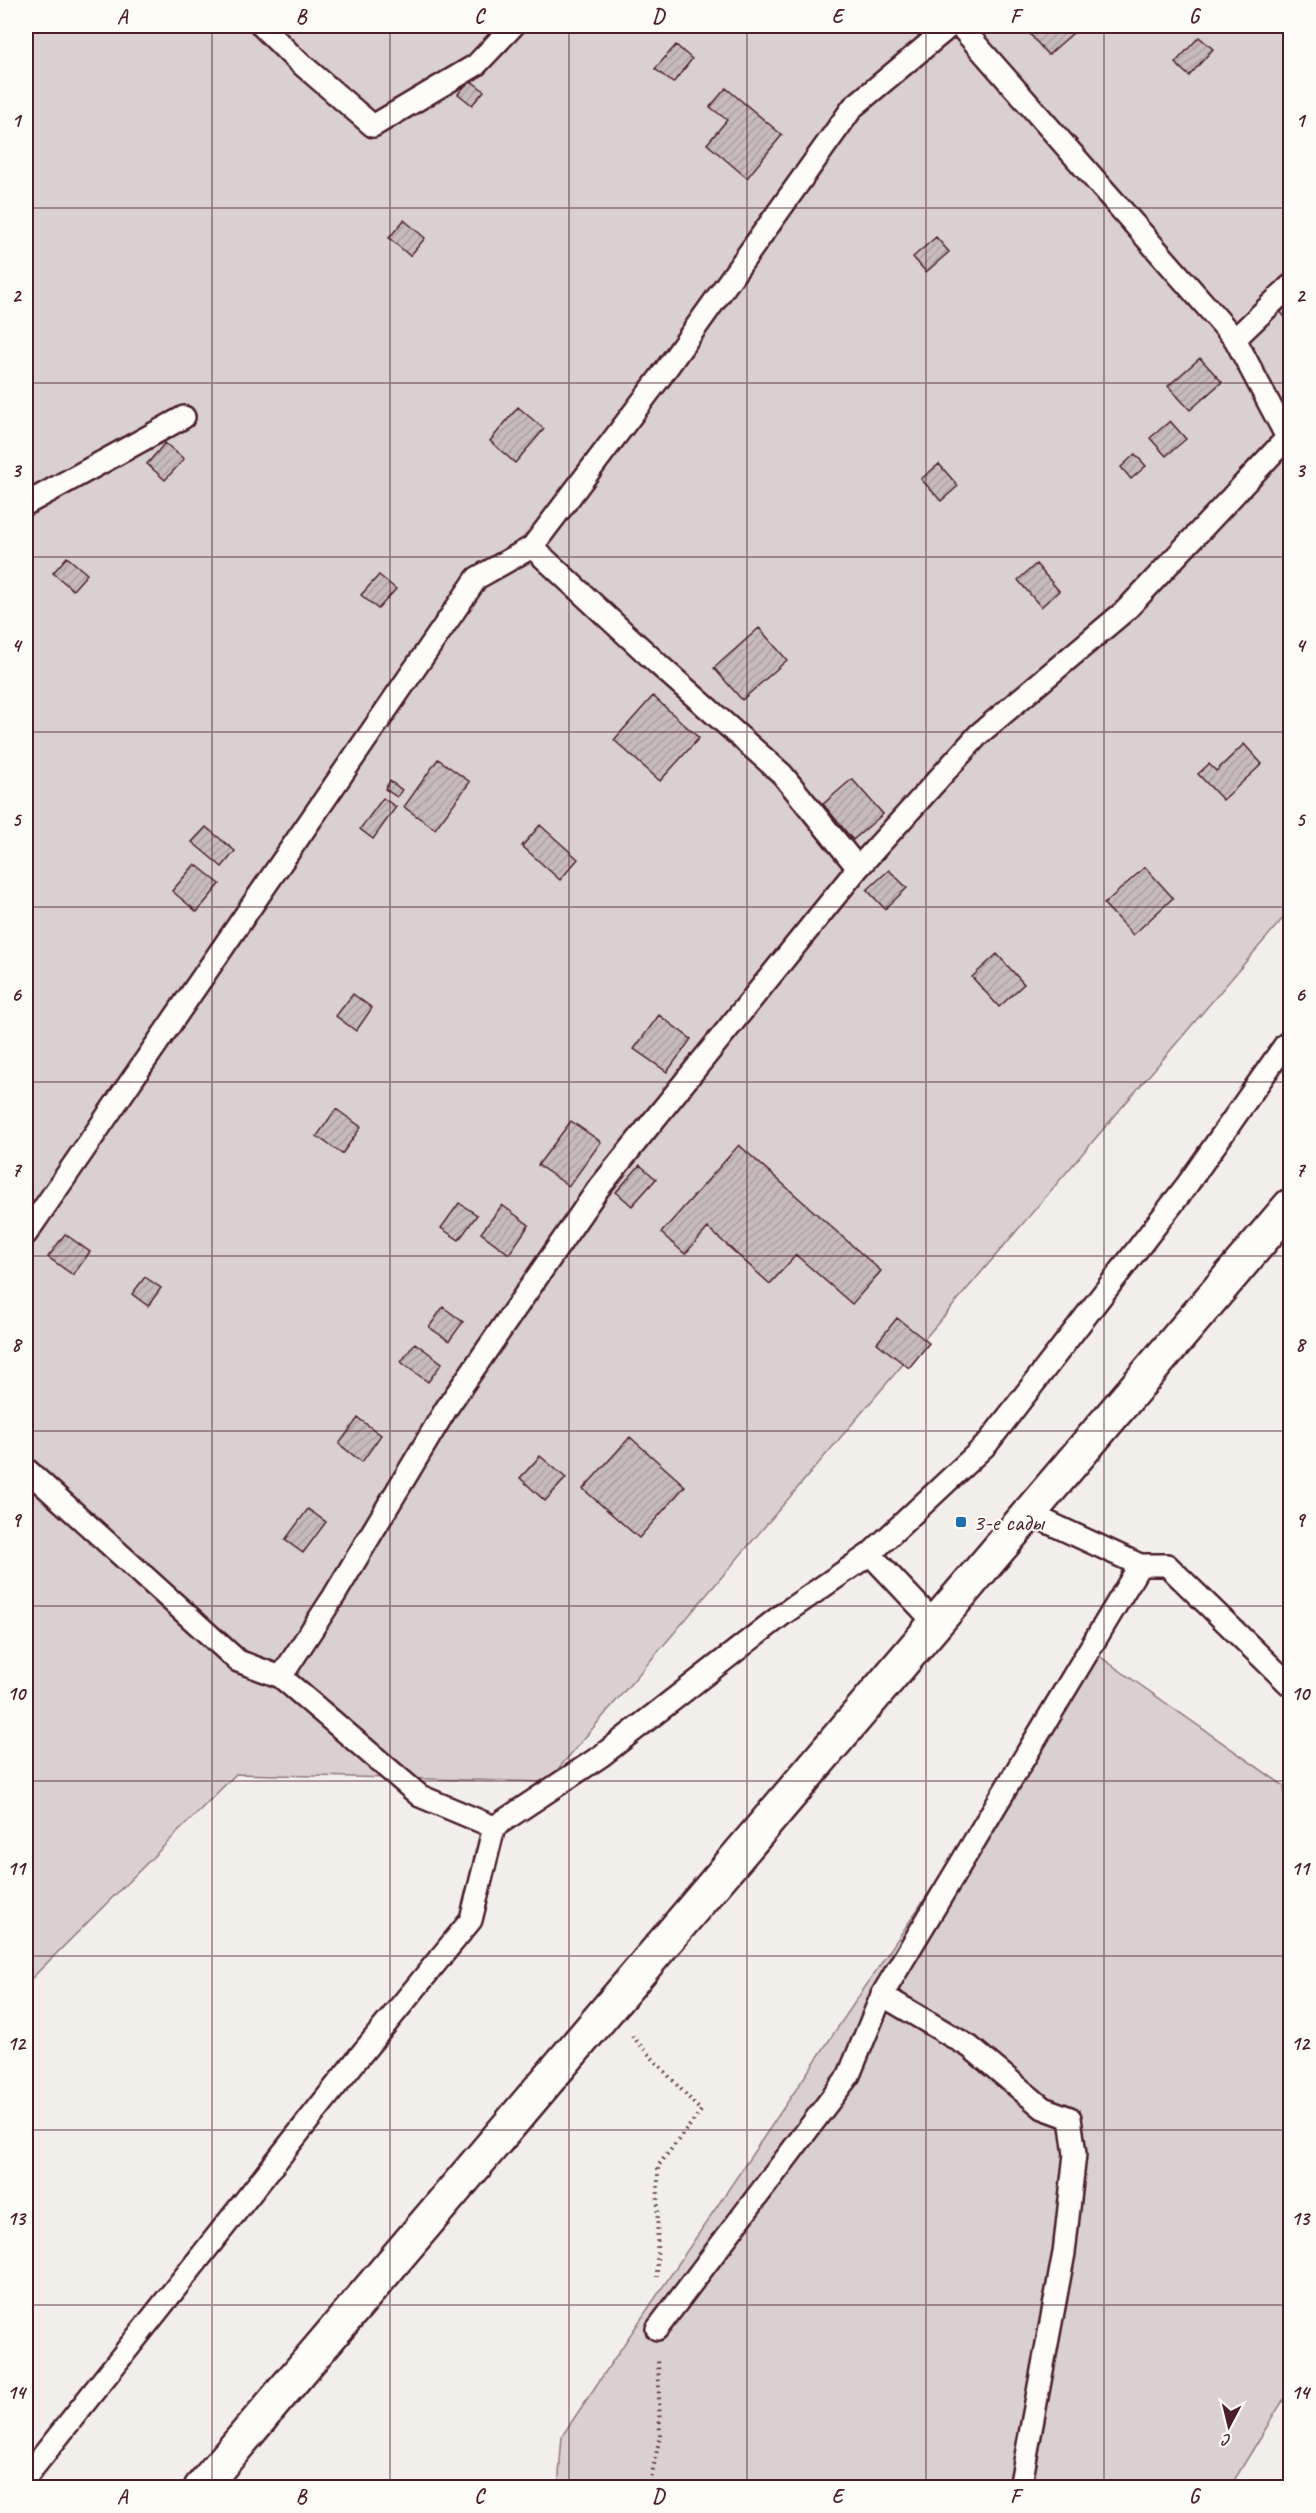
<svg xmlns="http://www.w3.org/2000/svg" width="1316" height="2513" font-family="Caveat,sans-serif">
  <defs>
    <pattern id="building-hatch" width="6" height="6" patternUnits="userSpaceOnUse" patternTransform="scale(1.5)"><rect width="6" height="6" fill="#c8bbbb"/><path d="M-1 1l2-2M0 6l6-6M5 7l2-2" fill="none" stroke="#ada0a1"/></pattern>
  </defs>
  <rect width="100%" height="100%" fill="#f2efeb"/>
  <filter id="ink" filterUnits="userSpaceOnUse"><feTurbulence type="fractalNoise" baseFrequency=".0167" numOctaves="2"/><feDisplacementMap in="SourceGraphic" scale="12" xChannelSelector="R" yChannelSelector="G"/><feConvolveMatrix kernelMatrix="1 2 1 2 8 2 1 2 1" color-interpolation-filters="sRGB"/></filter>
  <g filter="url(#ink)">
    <path fill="#d9d0cf" stroke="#92787d" stroke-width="1.5" d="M26,26H1290V910L547,1782L236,1774L26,1984Z
      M1092,1651L1284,1786L1290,1838V2389L1230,2487L558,2488L562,2436Z"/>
    <path fill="url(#building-hatch)" stroke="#4a1f2b" stroke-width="1.5" d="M1023,26H1081L1048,55Z
      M1199,37L1213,49L1189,76L1175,63Z
      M676,45L692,59L673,83L655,69Z
      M470,80L484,91L472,105L458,94Z
      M726,88L782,135L747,178L707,144L727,120L710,107Z
      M404,220L425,238L410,256L389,238Z
      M936,237L949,252L926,272L913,257Z
      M1290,299V323L1278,309Z
      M1200,358L1222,382L1190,410L1168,386Z
      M518,407L544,429L515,463L490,441Z
      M1170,421L1186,439L1166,456L1150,438Z
      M165,443L184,459L165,480L147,464Z
      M1135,454L1146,466L1131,479L1121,467Z
      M939,464L958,486L941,501L921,479Z
      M67,557L87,574L73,590L53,573Z
      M1036,564L1059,591L1041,607L1018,580Z
      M379,575L396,589L378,609L361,595Z
      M759,628L787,660L742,700L714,668Z
      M653,696L699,738L660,781L614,740Z
      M1244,744L1262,764L1223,800L1198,774L1209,764L1216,771Z
      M438,759L470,782L435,829L404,807Z
      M852,779L883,814L853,840L823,804Z
      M390,781L402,790L397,797L385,789Z
      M383,798L396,807L373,839L360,829Z
      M540,825L578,859L560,880L522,846Z
      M206,827L235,851L222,867L192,842Z
      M195,864L220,884L197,912L172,891Z
      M1145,867L1173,898L1133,935L1104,904Z
      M889,870L907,888L885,909L867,890Z
      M997,954L1024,984L999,1007L972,977Z
      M353,994L372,1008L356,1031L336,1016Z
      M659,1015L691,1039L667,1072L634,1049Z
      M336,1109L361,1127L342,1154L317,1136Z
      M571,1121L601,1142L569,1186L538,1165Z
      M739,1145L881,1271L852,1304L796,1255L770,1284L708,1228L685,1254L661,1233Z
      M640,1165L656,1179L632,1206L616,1192Z
      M459,1203L477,1215L459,1240L441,1228Z
      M502,1205L529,1225L509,1254L481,1233Z
      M65,1234L90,1252L73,1275L48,1257Z
      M145,1277L161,1288L148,1306L132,1294Z
      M443,1307L463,1322L449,1341L429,1327Z
      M897,1318L929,1343L909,1368L877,1343Z
      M415,1343L442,1363L428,1382L401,1362Z
      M358,1418L381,1435L362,1462L339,1444Z
      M630,1437L685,1486L639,1538L583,1489Z
      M540,1456L566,1478L545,1501L520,1478Z
      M308,1509L326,1522L303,1553L285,1540Z"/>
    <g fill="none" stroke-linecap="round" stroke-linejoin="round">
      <g stroke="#4a1f2b" stroke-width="26">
        <path id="service" d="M262,26L291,55L373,126L476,65L513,26
          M960,26L1235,339L1290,443
          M1235,339L1290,286
          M26,504L184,417
          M532,547L659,665L782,774L858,868
          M26,1234L477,578L532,547L659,379L853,107L950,26
          M26,1469L238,1661L281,1677L420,1796L494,1827
          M1030,1514L1140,1565H1167L1290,1685
          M870,1554L987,1444L1187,1185L1285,1045L1290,1041
          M281,1677L334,1596L446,1409L598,1189L858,868L979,734L1126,610L1287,438
          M882,1995L970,2047L1043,2108L1070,2118L1075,2154L1064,2253L1020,2488
          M657,2329L849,2075L882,1995L1140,1565
          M26,2477L354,2063L471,1920L494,1827L601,1756L783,1614L870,1554L935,1623"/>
      </g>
      <g stroke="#4a1f2b" stroke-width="38">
        <path id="minor" d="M201,2488L1290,1206"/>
      </g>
      <path stroke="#4a1f2b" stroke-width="4" stroke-dasharray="1.5 4.5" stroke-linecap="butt" d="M632,2036L701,2111L658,2166L657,2277
        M649,2488L660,2436L658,2359"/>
      <use href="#service" stroke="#fdfcf7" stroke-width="21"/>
      <use href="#minor" stroke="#fdfcf7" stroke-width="33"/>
    </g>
  </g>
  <path fill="none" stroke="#4a1f2b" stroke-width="1.5" stroke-opacity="0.55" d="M212,26V2488M390,26V2488M569,26V2488M747,26V2488M926,26V2488M1104,26V2488M26,208H1290M26,383H1290M26,557H1290M26,732H1290M26,907H1290M26,1082H1290M26,1256H1290M26,1431H1290M26,1606H1290M26,1781H1290M26,1956H1290M26,2130H1290M26,2305H1290"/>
  <rect fill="#1f6fb2" stroke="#fdfcf7" stroke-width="2" x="955" y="1516" width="12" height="12" rx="3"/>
  <g text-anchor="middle" stroke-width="4.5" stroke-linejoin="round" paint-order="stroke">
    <g font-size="24" fill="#4a1f2b" stroke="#fdfcf7" text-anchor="start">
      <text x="973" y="1530">3-е сады</text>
    </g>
  </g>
  <rect width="1316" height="2513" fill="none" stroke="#fdfcf7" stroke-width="66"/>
  <g transform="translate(1229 2426) rotate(187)" stroke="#fdfcf7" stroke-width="4.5" paint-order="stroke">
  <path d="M0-4.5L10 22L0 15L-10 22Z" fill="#4a1f2b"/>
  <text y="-9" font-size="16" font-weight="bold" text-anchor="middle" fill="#4a1f2b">С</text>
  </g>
  <rect x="33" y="33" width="1250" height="2447" fill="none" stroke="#4a1f2b" stroke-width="2"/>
  <g font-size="20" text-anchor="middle" font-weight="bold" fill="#4a1f2b">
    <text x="122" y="23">A</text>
    <text x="301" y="23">B</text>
    <text x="479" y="23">C</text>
    <text x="658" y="23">D</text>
    <text x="837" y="23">E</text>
    <text x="1015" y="23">F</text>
    <text x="1194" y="23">G</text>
    <text x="16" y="127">1</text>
    <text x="1300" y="127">1</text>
    <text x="16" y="302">2</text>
    <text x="1300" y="302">2</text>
    <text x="16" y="477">3</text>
    <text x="1300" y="477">3</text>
    <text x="16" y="652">4</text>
    <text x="1300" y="652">4</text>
    <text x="16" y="826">5</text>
    <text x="1300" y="826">5</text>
    <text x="16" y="1001">6</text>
    <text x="1300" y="1001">6</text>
    <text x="16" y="1176">7</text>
    <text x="1300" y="1176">7</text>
    <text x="16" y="1351">8</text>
    <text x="1300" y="1351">8</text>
    <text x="16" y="1526">9</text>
    <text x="1300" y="1526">9</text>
    <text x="16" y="1700">10</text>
    <text x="1300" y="1700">10</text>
    <text x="16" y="1875">11</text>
    <text x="1300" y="1875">11</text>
    <text x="16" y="2050">12</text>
    <text x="1300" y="2050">12</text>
    <text x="16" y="2225">13</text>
    <text x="1300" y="2225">13</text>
    <text x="16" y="2399">14</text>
    <text x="1300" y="2399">14</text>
    <text x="122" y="2503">A</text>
    <text x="301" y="2503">B</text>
    <text x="479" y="2503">C</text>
    <text x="658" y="2503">D</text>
    <text x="837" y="2503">E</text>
    <text x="1015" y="2503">F</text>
    <text x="1194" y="2503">G</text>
  </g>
</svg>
